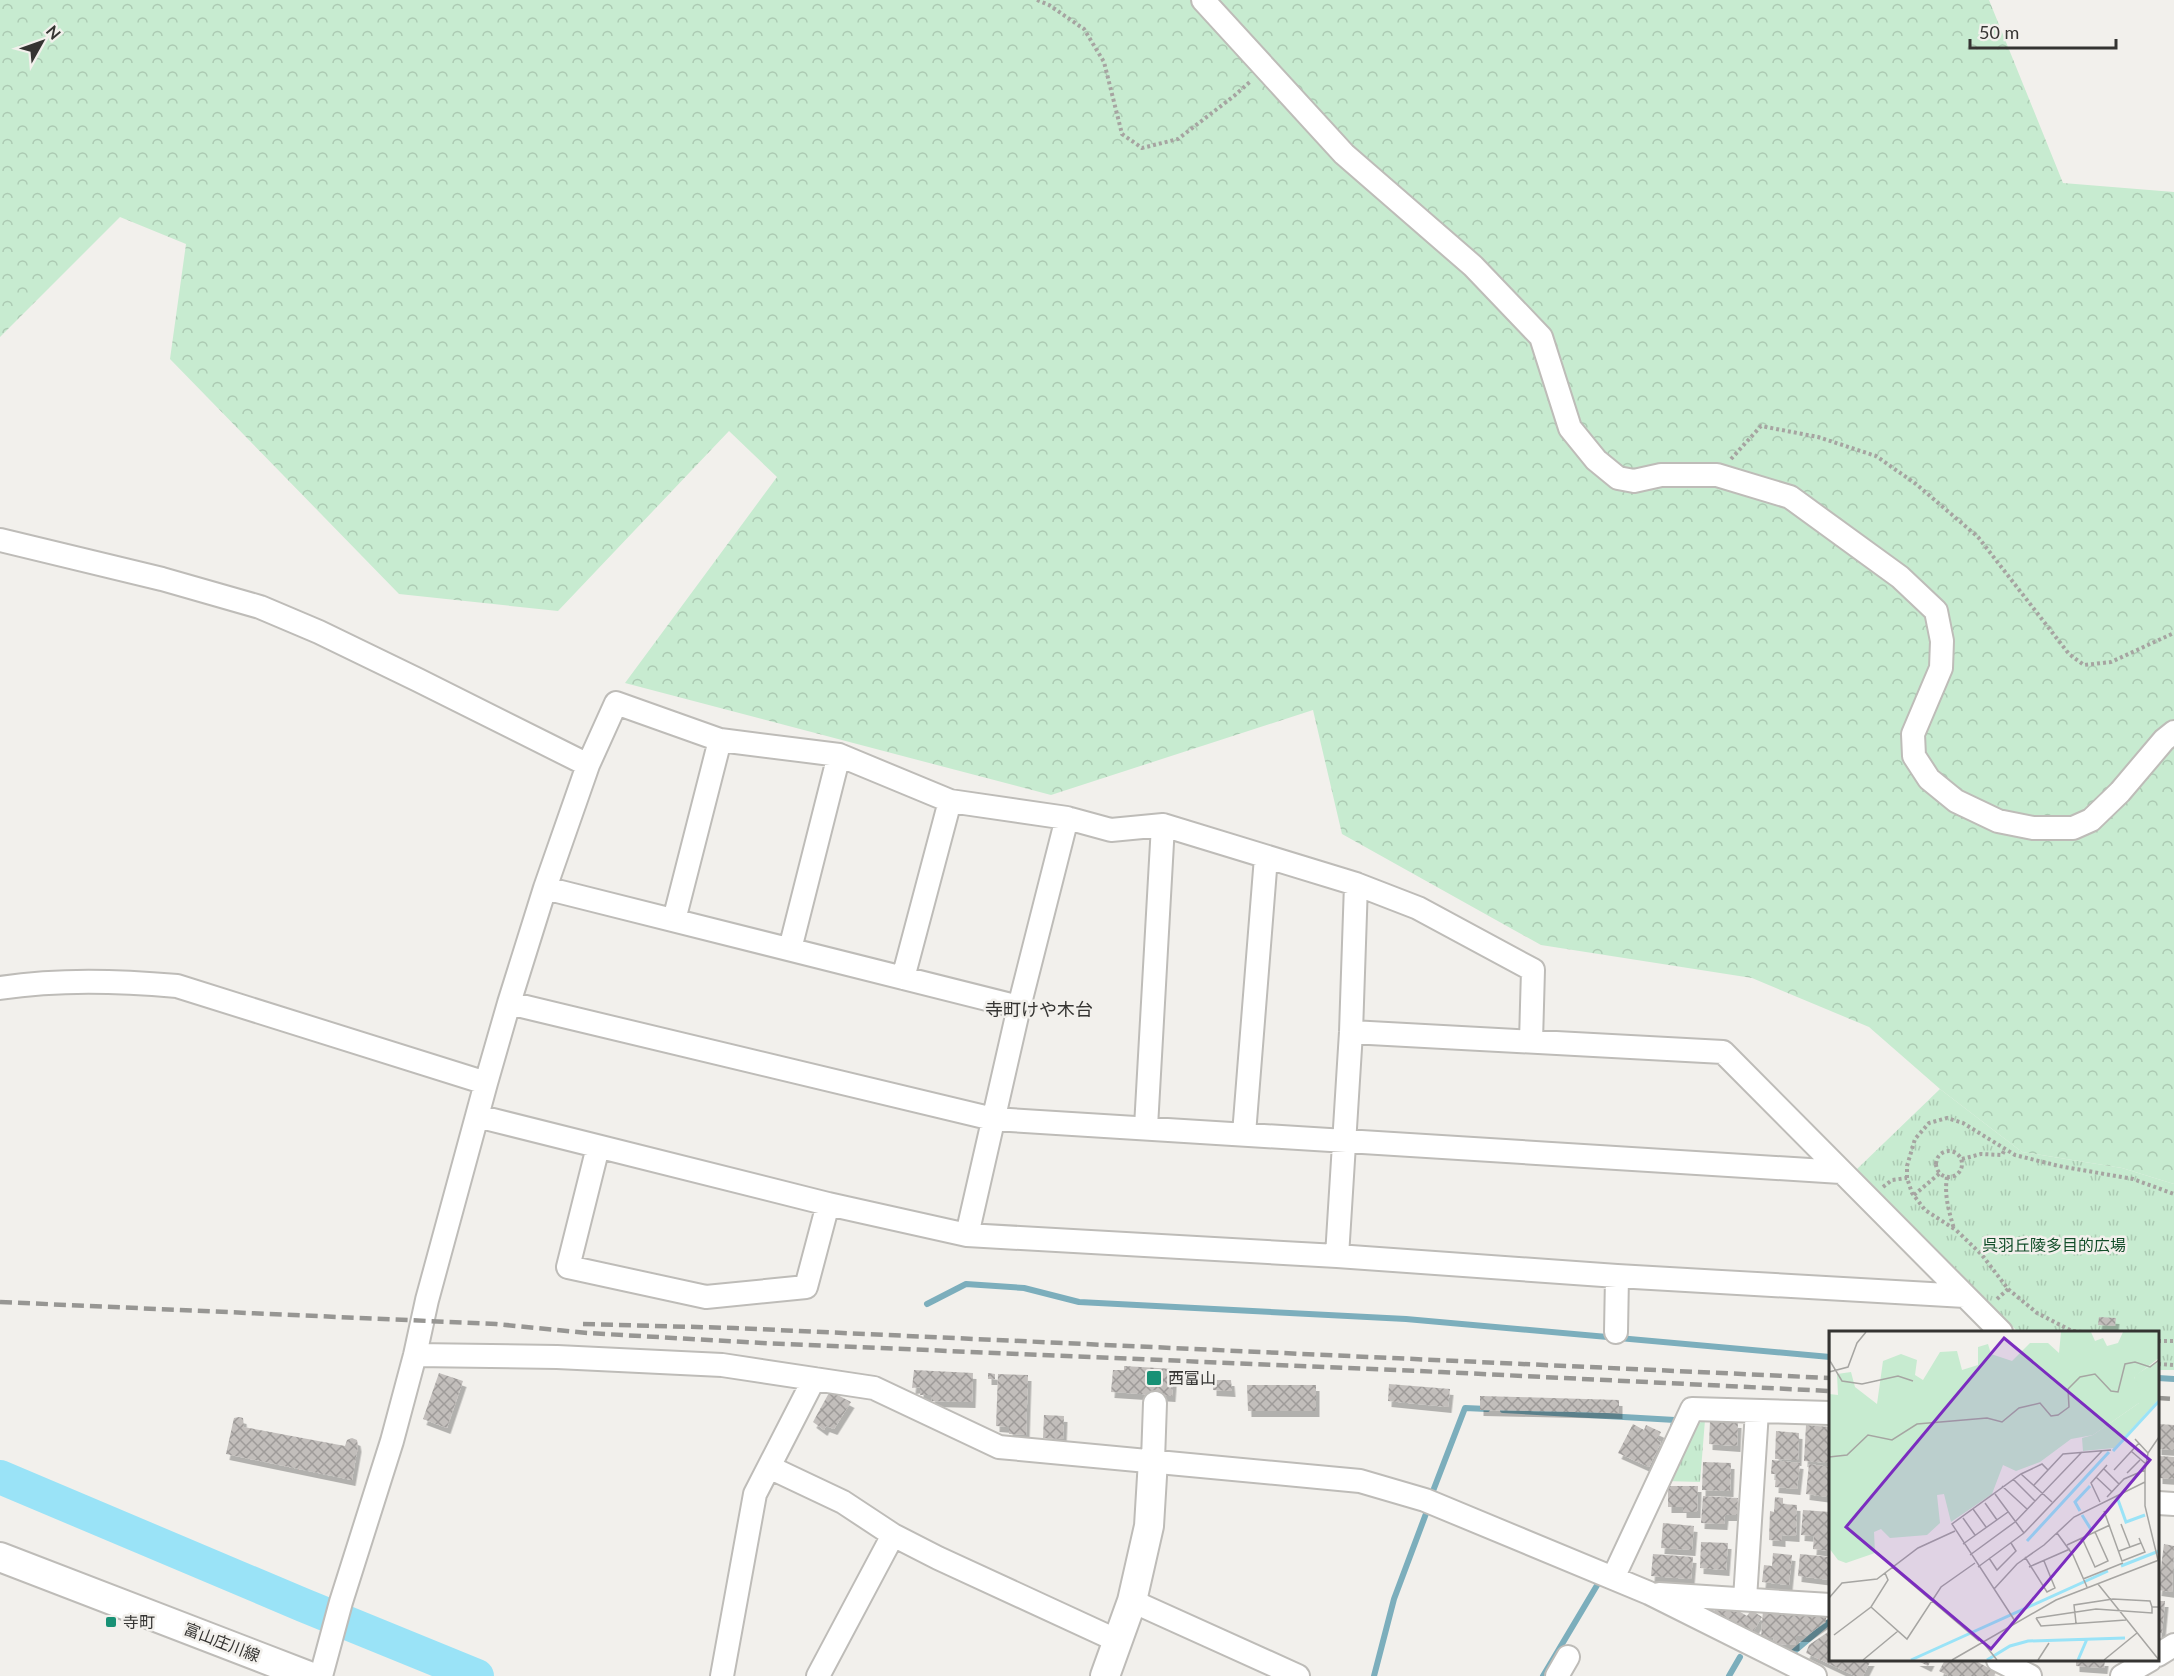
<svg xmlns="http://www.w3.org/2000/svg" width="2174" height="1676" font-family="Lato,'Noto Sans JP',sans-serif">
  <defs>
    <pattern id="grass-tufts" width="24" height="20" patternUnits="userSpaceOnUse" patternTransform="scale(1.5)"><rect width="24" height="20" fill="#c7ebd0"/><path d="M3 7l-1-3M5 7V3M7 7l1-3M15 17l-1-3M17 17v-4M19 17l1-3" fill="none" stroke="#accab3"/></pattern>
    <pattern id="forest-crowns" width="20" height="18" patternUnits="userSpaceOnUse" patternTransform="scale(1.5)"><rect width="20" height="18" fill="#c7ebd0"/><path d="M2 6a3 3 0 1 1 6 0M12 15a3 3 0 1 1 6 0" fill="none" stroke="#accab3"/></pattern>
    <pattern id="building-cross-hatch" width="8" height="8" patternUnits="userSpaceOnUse" patternTransform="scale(1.5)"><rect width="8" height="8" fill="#c2bebb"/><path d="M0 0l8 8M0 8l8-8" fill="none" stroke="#9e9b99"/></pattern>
    <filter id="shadow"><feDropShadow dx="3.5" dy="6" stdDeviation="0" flood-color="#0004"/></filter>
  </defs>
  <rect width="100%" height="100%" fill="#f2f0ec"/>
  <path fill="url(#grass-tufts)" d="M1940,1089L2022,1152L2122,1168L2174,1184V1370H2158V1332H2018L1857,1169Z
    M1705,1420L1700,1482L1666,1481L1689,1428Z"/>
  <path fill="url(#forest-crowns)" d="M0,0H1989L2063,183L2174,192V1184L2122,1168L2022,1152L1940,1089L1869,1027L1752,978L1541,945L1342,834L1313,710L1051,795L625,683L777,477L729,431L558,611L399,594L170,359L186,244L120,217L0,337Z"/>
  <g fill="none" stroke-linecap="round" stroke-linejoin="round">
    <path stroke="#7caebc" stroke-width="6" d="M927,1304L966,1284L1024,1288L1079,1302L1406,1319L1830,1357
      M2158,1378L2174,1379
      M1503,1410L1675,1420L1673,1426
      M1433,1491L1465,1408L1487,1409
      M1786,1654L1790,1655L1830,1621
      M1374,1676L1394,1599L1427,1511
      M1543,1676L1599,1582
      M1729,1676L1740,1657"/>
    <path stroke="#9ae3f7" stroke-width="34" d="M0,1477L303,1605L477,1676"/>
  </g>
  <path fill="url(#building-cross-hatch)" filter="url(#shadow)" d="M2099,1317L2116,1318L2115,1326L2098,1325Z
    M1124,1366L1174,1369L1172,1396L1111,1392L1113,1370H1124Z
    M914,1370L973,1373L972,1402L932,1401L931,1395H920V1387L912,1388Z
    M439,1373L463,1381L447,1428L423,1419Z
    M988,1373L995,1374V1379H988Z
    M998,1374L1028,1375L1026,1435L1009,1434V1427L996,1426Z
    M1213,1380H1231L1232,1391L1213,1390Z
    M1389,1384L1450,1389L1448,1407L1388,1401Z
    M1247,1385H1316V1411H1248Z
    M830,1391L851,1402L834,1429L826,1426L824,1430L813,1422Z
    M1480,1396L1619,1400V1413L1480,1410Z
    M1044,1415L1064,1416L1063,1439L1043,1438Z
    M239,1417L243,1418L244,1427L345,1446L347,1440L352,1438L357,1440L358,1446L352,1480L226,1454L234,1418Z
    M1710,1421L1738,1422L1737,1446L1709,1444Z
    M1633,1424L1644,1430L1646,1425L1661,1432L1657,1440L1661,1442L1649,1467L1618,1453Z
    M2158,1424L2174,1425V1450L2158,1449Z
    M1806,1425L1830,1427V1463L1804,1461Z
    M1776,1431L1799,1433L1798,1460L1775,1459Z
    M2159,1456L2174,1457V1479L2159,1478Z
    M1772,1460L1800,1463L1797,1489L1775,1487L1776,1474H1771Z
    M1703,1462L1731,1463L1730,1491L1702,1490Z
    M1809,1464L1830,1467L1829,1497L1806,1494Z
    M1668,1486H1698L1697,1512H1683V1507H1668Z
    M1703,1496L1738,1498L1737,1515H1725L1724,1524L1701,1523Z
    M1775,1497L1783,1498V1504L1797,1505L1796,1536L1782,1535V1541L1769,1540L1770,1511L1774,1512Z
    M1803,1510L1830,1512V1551L1813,1549L1814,1536L1801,1535Z
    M1663,1523L1694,1526L1692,1550L1661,1548Z
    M1701,1542L1728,1543L1726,1570L1700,1568Z
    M2164,1544L2174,1546L2172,1592L2158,1590Z
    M1773,1553L1792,1555L1789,1585L1762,1582L1764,1565L1772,1566Z
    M1653,1554L1693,1557L1691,1579L1651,1576Z
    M1800,1554L1830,1557V1580L1798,1576Z
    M2158,1601H2165L2162,1633L2158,1632Z
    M1715,1610H1731L1735,1612L1737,1610L1747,1616L1751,1610L1762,1617L1751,1635L1711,1617Z
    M1763,1610L1826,1614V1622L1806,1636H1796V1645L1773,1644L1774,1638L1761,1637Z
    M1828,1632L1830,1633V1660H1871L1863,1676H1855L1806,1653L1809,1645Z
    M1916,1660H1931L1928,1666Z
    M1945,1660H1974L1996,1672L1994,1676H1949L1939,1671Z
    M2076,1660H2105L2104,1668L2076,1666Z"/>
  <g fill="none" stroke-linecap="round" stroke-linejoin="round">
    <g stroke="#bebcb8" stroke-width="26">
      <path id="minor" d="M1203,0L1344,154L1473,266L1541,337L1570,428L1596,460L1618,478L1634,481L1661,475H1717L1790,497L1900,577L1936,611L1942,641L1941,668L1913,734L1914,756L1929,779L1956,801L1998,821L2033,828H2073L2091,820L2120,792L2164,740L2174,732
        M0,540L162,579L260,607L319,632L418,680L588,765
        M545,888L1019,1007
        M674,920L720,740
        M790,949L839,755
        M903,978L950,801
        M0,988C59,979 118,981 177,986L486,1083
        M509,1003L993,1119L1841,1172
        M1351,1032L1723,1052L2001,1332
        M477,1116L828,1204L967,1235L1337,1256L1617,1276L1965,1296
        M1146,1127L1163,825
        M1244,1134L1266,857
        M598,1147L568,1267L706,1297L806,1287L828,1204
        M967,1235L1019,1007L1067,818
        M1337,1256L1351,1032L1356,884
        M1616,1332L1617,1276
        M415,1355L557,1357L722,1365L874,1388L999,1447L1360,1481L1425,1500L1649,1593L1815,1676
        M1153,1460L1155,1403
        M769,1467L843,1502L893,1535L938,1558L1118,1641
        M2158,1503L2174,1504
        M1613,1578L1692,1409L1830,1413
        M1659,1594L1830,1605
        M1745,1599L1757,1411
        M1132,1601L1298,1676
        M2158,1655L2174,1645
        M1998,1660L2030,1676
        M321,1676L341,1602L392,1441L415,1355L427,1300L486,1083L509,1003L545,888L588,765L616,703L720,740L839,755L950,801L1067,818L1111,830L1163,825L1356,884L1418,908L1533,970L1531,1041
        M722,1676L755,1494L814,1379
        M818,1676L893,1535
        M1557,1676L1568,1657
        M2122,1676L2150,1660"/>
    </g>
    <g stroke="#bebcb8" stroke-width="32">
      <path id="major" d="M0,1557L309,1676
        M1105,1676L1132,1601L1149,1526L1153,1460"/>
    </g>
    <path stroke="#a6a4a1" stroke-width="4" stroke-dasharray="3 3" stroke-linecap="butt" d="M1037,0L1049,5L1084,29L1104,62L1122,134L1142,148L1178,139L1234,96L1251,81
      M1731,459L1761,426L1818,437L1876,456L1916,484L1978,537L2069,654L2084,665L2111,662L2174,633
      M1936 1164a13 13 0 1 1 26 0a13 13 0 1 1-26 0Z
      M1962,1159L1981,1154L2002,1155L2005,1149
      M1947,1177C1944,1196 1949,1211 1954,1229
      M1883,1187L1892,1180L1907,1178
      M1914,1195L1940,1173
      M1997,1299L2008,1289
      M2082,1332L2072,1331L2037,1313L2008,1289L1982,1255L1956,1230L1925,1210L1912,1193L1907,1178V1166L1915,1139L1929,1123L1947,1118L1963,1123L2015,1155L2059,1166L2133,1179L2174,1194
      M2158,1341H2174
      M2158,1364L2174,1365"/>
    <use href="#minor" stroke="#fff" stroke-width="22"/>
    <use href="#major" stroke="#fff" stroke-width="28"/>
    <path stroke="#979693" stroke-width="4.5" stroke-dasharray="12 6" stroke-linecap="butt" d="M0,1302L496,1324L587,1333L762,1343L1441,1372L1830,1391
      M583,1324L734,1328L1830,1378
      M2158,1398L2174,1399"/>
  </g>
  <g fill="#189175" stroke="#f2f0ec" stroke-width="2">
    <rect x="1146" y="1370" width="16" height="16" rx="3"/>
    <rect x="105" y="1616" width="12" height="12" rx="3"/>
  </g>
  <g text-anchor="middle" stroke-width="5" stroke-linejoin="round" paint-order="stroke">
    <g font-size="16" fill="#134e2a" stroke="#f2f0ec">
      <text x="2054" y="1251">呉羽丘陵多目的広場</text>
    </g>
    <g font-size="16" fill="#353432" stroke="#f2f0ec" text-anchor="start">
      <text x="1168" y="1384">西富山</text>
      <text x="123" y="1628">寺町</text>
    </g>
    <g font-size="16" fill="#353432" stroke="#f2f0ec">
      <text transform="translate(222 1642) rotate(21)" y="6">富山庄川線</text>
    </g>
    <g font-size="18" fill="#353432" stroke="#f2f0ec">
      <text x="1039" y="1016">寺町けや木台</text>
    </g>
  </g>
  <g transform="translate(1829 1331)">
    <rect width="330" height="330" fill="#f2f0ec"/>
    <path d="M330,29V68L285,117L254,120L253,107L264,104L310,72L305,45Z" fill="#c7ebd0"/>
    <path d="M232,1H262L266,10L274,7L278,15L289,12L294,1H330V27L305,46L312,61L310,72L264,104L242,108L211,131L187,140L174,134L163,163L122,191L115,163L108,164L111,192L98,204L61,207L52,198L45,201L46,222L17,232L9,229L0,217V63L9,64L8,43L22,41L26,56L48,73L54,30L72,23L88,29L86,44L94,49L111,21L128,20L133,39L149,34V16L159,13L162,23L183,30L201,12H219L230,22Z" fill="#c7ebd0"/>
    <path fill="none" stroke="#9ae3f7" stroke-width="3" d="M284,120L330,70M288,166L297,191L316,184M251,180L246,171L261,155M253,184L263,200M198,210L280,121M292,235L330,220M82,329L279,240M158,329L181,315L199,310L296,307M249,329L258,308"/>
    <path fill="none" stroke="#a6a5a2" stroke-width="1.5" d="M1,1V30L13,50L33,53L69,45L84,50M0,41L19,36L28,12L37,1M306,108L319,122M302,120L317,133M0,126L18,124L39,104L63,109L88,93L158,87L173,91L190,77L211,72L222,85L229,84L240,76L239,58L251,46L266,43L282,60L289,61L296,33L306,31L321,36L330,29M275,138L290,153M285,139L310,112M298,142L311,129M192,143L223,171M267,146L283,161M184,148L206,170M205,154L234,123L282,119M173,155L198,178M166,163L195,202M278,166L295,148L316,139M271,171L262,152L278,134M156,172L168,189M144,178L157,196M275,180L293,230L316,221L310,207M134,187L146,204M292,193L301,216M228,202L244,224L258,256M253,207L266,236L279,230L266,201M134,213L179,181M238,214L281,194M290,220L312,212M141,224L186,191L253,121M196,226L218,261L226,257L215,230M160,227L168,239L187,220L182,212M329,229L316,175V139L319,122L330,106M63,236L150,310M149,236L195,202L273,120M200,236L241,218M254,248L294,232M269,253L330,329M165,258L188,233L215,214L245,186L316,151M0,267L13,252L48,248L89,217L126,200M42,276L78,308L112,256L146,232M207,287L267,278L323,282V276H330M207,287L212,295L297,289M186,290L123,193L192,143L213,133L219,139M247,292L245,274L284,268L321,270L323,276M5,304L42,276L59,249L56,242M153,310L168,329M34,329L69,300M123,329L227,269L330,229M209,329L220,312M275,329L308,302"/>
    <path fill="#7b2cbf" fill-opacity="0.15" stroke="#7b2cbf" stroke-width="3" d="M175,7L321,129L162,318L17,196Z"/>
    <rect width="330" height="330" fill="none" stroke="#353432" stroke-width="3"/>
  </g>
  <g transform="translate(42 42) rotate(50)" stroke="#f2f0ec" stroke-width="4.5" paint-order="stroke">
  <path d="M0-4.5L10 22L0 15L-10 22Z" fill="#353432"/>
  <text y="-9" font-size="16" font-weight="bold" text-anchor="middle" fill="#353432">N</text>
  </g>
  <path d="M1970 39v9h146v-9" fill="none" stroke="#353432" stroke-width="3"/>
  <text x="1979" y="39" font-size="18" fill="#353432" stroke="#f2f0ec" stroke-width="4.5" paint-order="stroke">50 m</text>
</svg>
